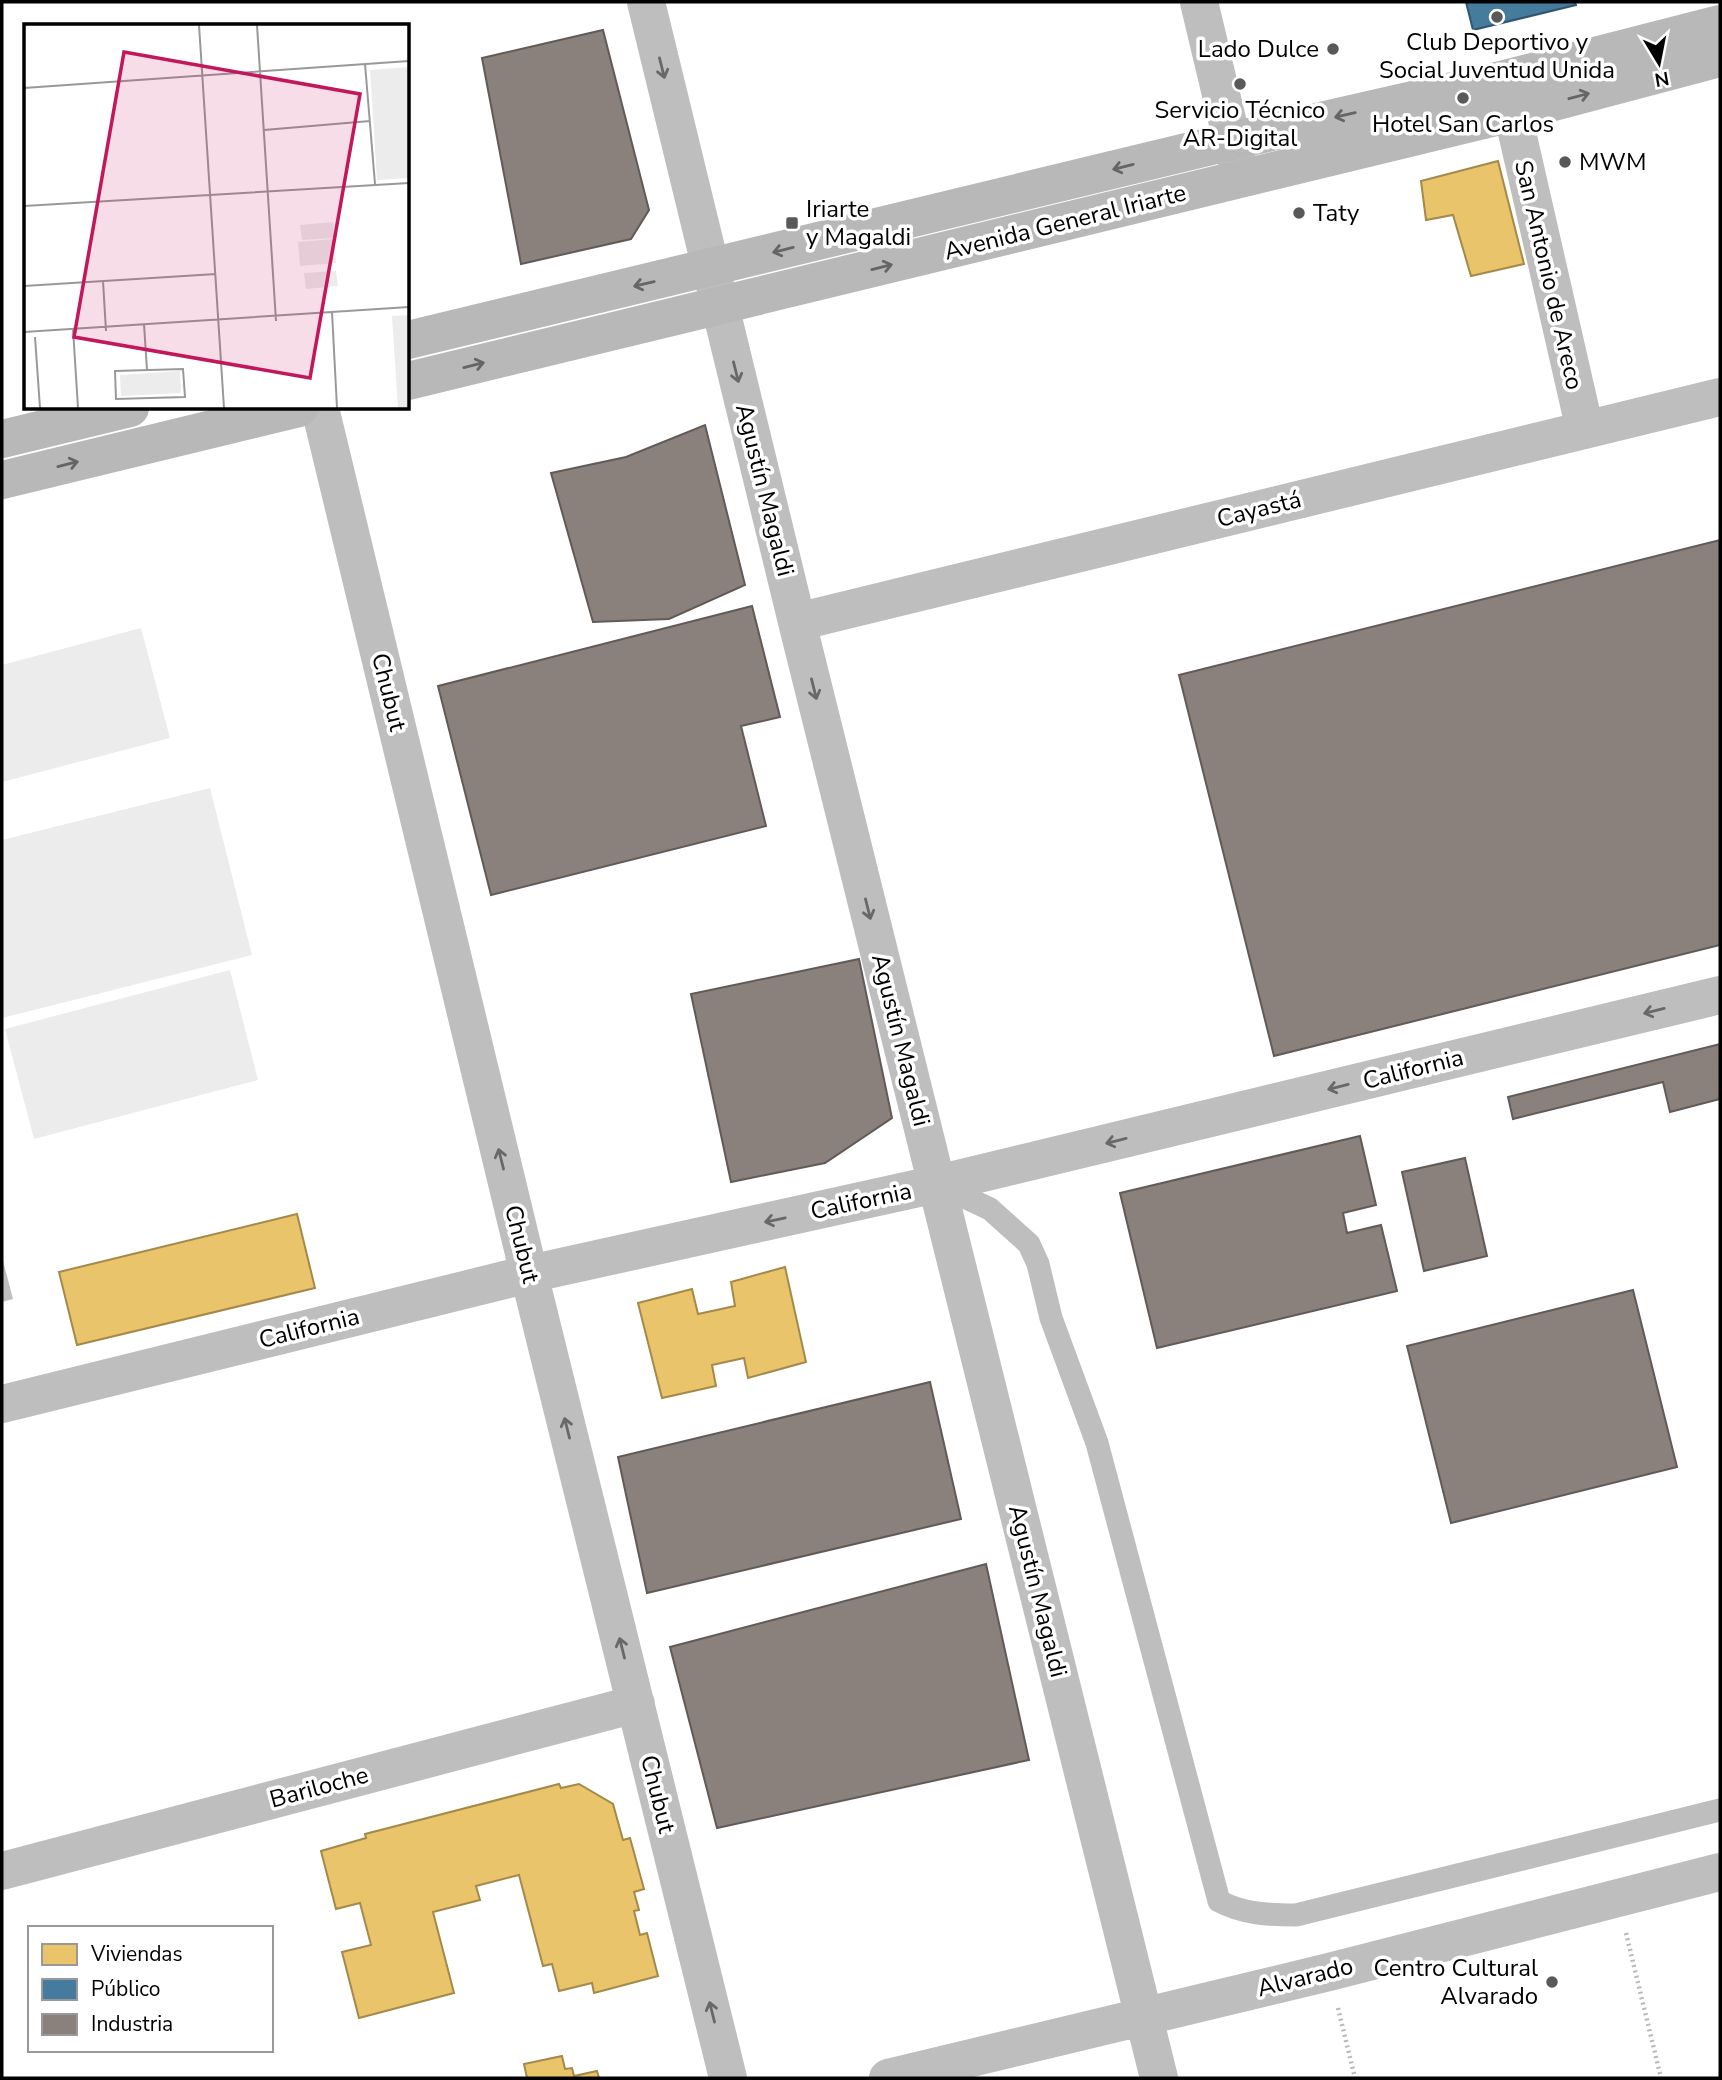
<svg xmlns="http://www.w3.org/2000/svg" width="1722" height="2080" font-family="'Nunito Sans',sans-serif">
  <rect width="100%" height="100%" fill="#fff"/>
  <path fill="#ececec" d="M141,628L170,738L2,782V665Z
    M210,788L252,955L2,1018V840Z
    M230,970L258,1080L34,1139L5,1029Z"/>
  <path fill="#bfbfbf" d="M2,1257L13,1299L2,1302Z"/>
  <path fill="#e9c46a" stroke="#a3894a" stroke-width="2" d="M1498,161L1524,264L1471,276L1453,215L1426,220L1421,181Z
    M297,1214L315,1288L77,1345L59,1272Z
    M785,1267L806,1362L748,1378L744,1358L712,1365L716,1386L662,1398L638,1303L692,1289L698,1314L735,1306L731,1282Z
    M559,1784L561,1788L579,1784L613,1804L623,1840L630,1838L644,1889L634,1892L639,1910L634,1911L640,1935L647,1933L658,1976L594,1993L592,1983L559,1991L552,1964L543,1966L519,1875L476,1886L480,1900L433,1912L454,1993L359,2018L342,1952L371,1945L360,1903L336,1909L321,1851L366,1838L365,1834Z
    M562,2056L565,2069L572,2068L574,2076L597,2071L599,2078H527L524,2064Z"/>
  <path fill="#457b9d" stroke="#30566e" stroke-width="2" d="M1466,2H1575L1576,5L1473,30Z"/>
  <path fill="#8a817c" stroke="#615a57" stroke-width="2" d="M603,30L649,210L631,239L521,264L482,58Z
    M705,425L745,585L669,619L593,622L551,473L626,457Z
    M1720,540V945L1274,1056L1179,675Z
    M752,606L780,717L741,726L766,826L491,895L438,686Z
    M859,959L892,1118L825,1163L731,1182L691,994Z
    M1720,1044V1099L1670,1112L1663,1082L1513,1119L1508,1097Z
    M1360,1136L1376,1205L1343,1213L1347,1233L1381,1225L1397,1291L1157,1348L1120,1193Z
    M1465,1158L1487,1256L1424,1271L1402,1172Z
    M1633,1290L1677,1467L1451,1523L1407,1346Z
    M930,1382L961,1519L647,1593L618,1457Z
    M986,1564L1029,1760L717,1828L670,1647Z"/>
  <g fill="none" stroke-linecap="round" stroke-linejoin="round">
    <path stroke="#b9b9b9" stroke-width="4.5" stroke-dasharray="2 3.5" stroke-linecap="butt" d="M1626,1933L1661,2078
      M1338,2008L1355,2078"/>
    <path stroke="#bebebe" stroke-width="23" d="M937,1184L990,1209L1029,1244L1038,1264L1051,1318L1097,1443L1219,1901C1243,1914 1269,1915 1296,1915L1720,1810"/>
    <path stroke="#bebebe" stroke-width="38" d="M646,2L797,622L1159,2078
      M1199,2L1240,174
      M1505,80L1585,430
      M320,408L529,1274L728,2078
      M797,622L1720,397
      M2,1404L529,1274L937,1184L1720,995
      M2,1871L636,1704
      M888,2078L1329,1972L1720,1872"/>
    <path stroke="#b8b8b8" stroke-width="38" d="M408,340L1232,141L1505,79L1720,24
      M408,381L1512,113L1720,58
      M2,439L130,408
      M2,480L299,408"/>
  </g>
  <defs><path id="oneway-shaft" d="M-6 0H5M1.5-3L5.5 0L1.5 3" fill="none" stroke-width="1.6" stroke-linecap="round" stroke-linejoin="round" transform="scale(1.75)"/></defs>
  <g stroke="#686868">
    <use href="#oneway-shaft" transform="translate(662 68) rotate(76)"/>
    <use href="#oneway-shaft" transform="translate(736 372) rotate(76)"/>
    <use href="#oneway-shaft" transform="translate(814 689) rotate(76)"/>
    <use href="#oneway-shaft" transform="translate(868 909) rotate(76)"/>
    <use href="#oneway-shaft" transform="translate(1654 1011) rotate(166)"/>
    <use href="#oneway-shaft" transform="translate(1338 1087) rotate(166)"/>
    <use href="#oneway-shaft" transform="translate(1116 1141) rotate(166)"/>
    <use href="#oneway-shaft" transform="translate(501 1159) rotate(-104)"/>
    <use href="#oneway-shaft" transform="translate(775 1220) rotate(168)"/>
    <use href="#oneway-shaft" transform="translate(567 1428) rotate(-104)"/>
    <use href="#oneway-shaft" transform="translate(622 1648) rotate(-104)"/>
    <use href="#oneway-shaft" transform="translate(712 2012) rotate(-104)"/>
  </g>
  <g stroke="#656565">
    <use href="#oneway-shaft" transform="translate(1579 96) rotate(-15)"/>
    <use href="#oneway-shaft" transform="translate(1345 115) rotate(167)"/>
    <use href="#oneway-shaft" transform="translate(1123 167) rotate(166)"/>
    <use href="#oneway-shaft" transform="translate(783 250) rotate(166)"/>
    <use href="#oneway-shaft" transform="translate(882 267) rotate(-14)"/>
    <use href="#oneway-shaft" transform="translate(644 284) rotate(167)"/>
    <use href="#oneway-shaft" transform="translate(474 365) rotate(-14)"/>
    <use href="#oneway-shaft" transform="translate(68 464) rotate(-14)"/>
  </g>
  <g fill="#595959" stroke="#fff" stroke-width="2.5">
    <circle cx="1497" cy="17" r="7"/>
    <circle cx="1333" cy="49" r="7"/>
    <circle cx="1240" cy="84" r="7"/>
    <circle cx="1463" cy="98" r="7"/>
    <circle cx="1565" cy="162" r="7"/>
    <circle cx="1299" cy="213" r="7"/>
    <rect x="785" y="216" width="14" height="14" rx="3.5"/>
    <circle cx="1552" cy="1982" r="7"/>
  </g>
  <g text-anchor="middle" stroke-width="7" stroke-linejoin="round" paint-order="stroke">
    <g font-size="24" fill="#000" stroke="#fff">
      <text x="1497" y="50">Club Deportivo y<tspan x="1497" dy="28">Social Juventud Unida</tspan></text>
      <text x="1319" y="57" text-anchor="end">Lado Dulce</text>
      <text x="1240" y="118">Servicio Técnico<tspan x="1240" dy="28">AR-Digital</tspan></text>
      <text x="1463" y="132">Hotel San Carlos</text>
      <text x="1579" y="170" text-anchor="start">MWM</text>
      <text x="806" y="217" text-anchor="start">Iriarte<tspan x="806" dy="28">y Magaldi</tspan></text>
      <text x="1313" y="221" text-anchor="start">Taty</text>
      <text x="1538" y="1976" text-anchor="end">Centro Cultural<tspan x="1538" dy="28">Alvarado</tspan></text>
    </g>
    <g font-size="24" fill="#000" stroke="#fff">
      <text transform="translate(1065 222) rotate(-14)" y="8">Avenida General Iriarte</text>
      <text transform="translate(1549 275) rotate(77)" y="8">San Antonio de Areco</text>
      <text transform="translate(765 490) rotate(76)" y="8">Agustín Magaldi</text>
      <text transform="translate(1259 509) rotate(-14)" y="8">Cayastá</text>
      <text transform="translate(389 692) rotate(76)" y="8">Chubut</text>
      <text transform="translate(901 1040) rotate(76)" y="8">Agustín Magaldi</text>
      <text transform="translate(1413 1069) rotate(-14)" y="8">California</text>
      <text transform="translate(861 1201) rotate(-12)" y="8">California</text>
      <text transform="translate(522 1244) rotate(76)" y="8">Chubut</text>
      <text transform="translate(309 1328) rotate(-14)" y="8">California</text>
      <text transform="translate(1038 1591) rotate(76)" y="8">Agustín Magaldi</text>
      <text transform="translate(319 1787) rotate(-15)" y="8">Bariloche</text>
      <text transform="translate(658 1794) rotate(76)" y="8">Chubut</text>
      <text transform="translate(1305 1977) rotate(-14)" y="8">Alvarado</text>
    </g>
  </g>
  <g transform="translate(24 24)">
    <rect width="385" height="385" fill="#fff"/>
    <path d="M385,43V154L353,156L346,46ZM309,198L310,214L278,216L276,201ZM310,215L312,239L276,242L274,218ZM312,247L314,262L282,265L280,249ZM385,291V384H374L368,292ZM156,347L157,369L97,372L96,351Z" fill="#ececec"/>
    <path fill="none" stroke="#999" stroke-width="2" d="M175,1L200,384M233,1L252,297M341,40L351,160M0,64L385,37M240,106L346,97M0,182L385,159M79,257L82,307M0,262L192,250M308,288L313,384M120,300L123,346M49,305L54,384M0,308L385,283M11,313L16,384M159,345L161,373L92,375L91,347Z"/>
    <path fill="#c2185b" fill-opacity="0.15" stroke="#c2185b" stroke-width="3.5" d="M100,28L336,70L286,354L50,313Z"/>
    <rect width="385" height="385" fill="none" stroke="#000" stroke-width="3.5"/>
  </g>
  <rect width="1722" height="2080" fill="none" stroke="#000000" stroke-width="7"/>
  <rect x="28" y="1926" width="245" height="126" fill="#ffffff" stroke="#999999" stroke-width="2"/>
  <rect x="42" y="1944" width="35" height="21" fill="#e9c46a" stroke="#999999" stroke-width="2"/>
  <text x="91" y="1961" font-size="21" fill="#000000">Viviendas</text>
  <rect x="42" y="1979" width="35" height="21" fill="#457b9d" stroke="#999999" stroke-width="2"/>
  <text x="91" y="1996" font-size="21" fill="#000000">Público</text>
  <rect x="42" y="2014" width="35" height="21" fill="#8a817c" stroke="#999999" stroke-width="2"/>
  <text x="91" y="2031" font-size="21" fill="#000000">Industria</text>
  <g transform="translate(1659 63) rotate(170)" stroke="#ffffff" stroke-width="5" paint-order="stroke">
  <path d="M0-5L12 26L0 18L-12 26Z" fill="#000000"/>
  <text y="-10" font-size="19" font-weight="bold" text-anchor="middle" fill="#000000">N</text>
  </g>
</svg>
